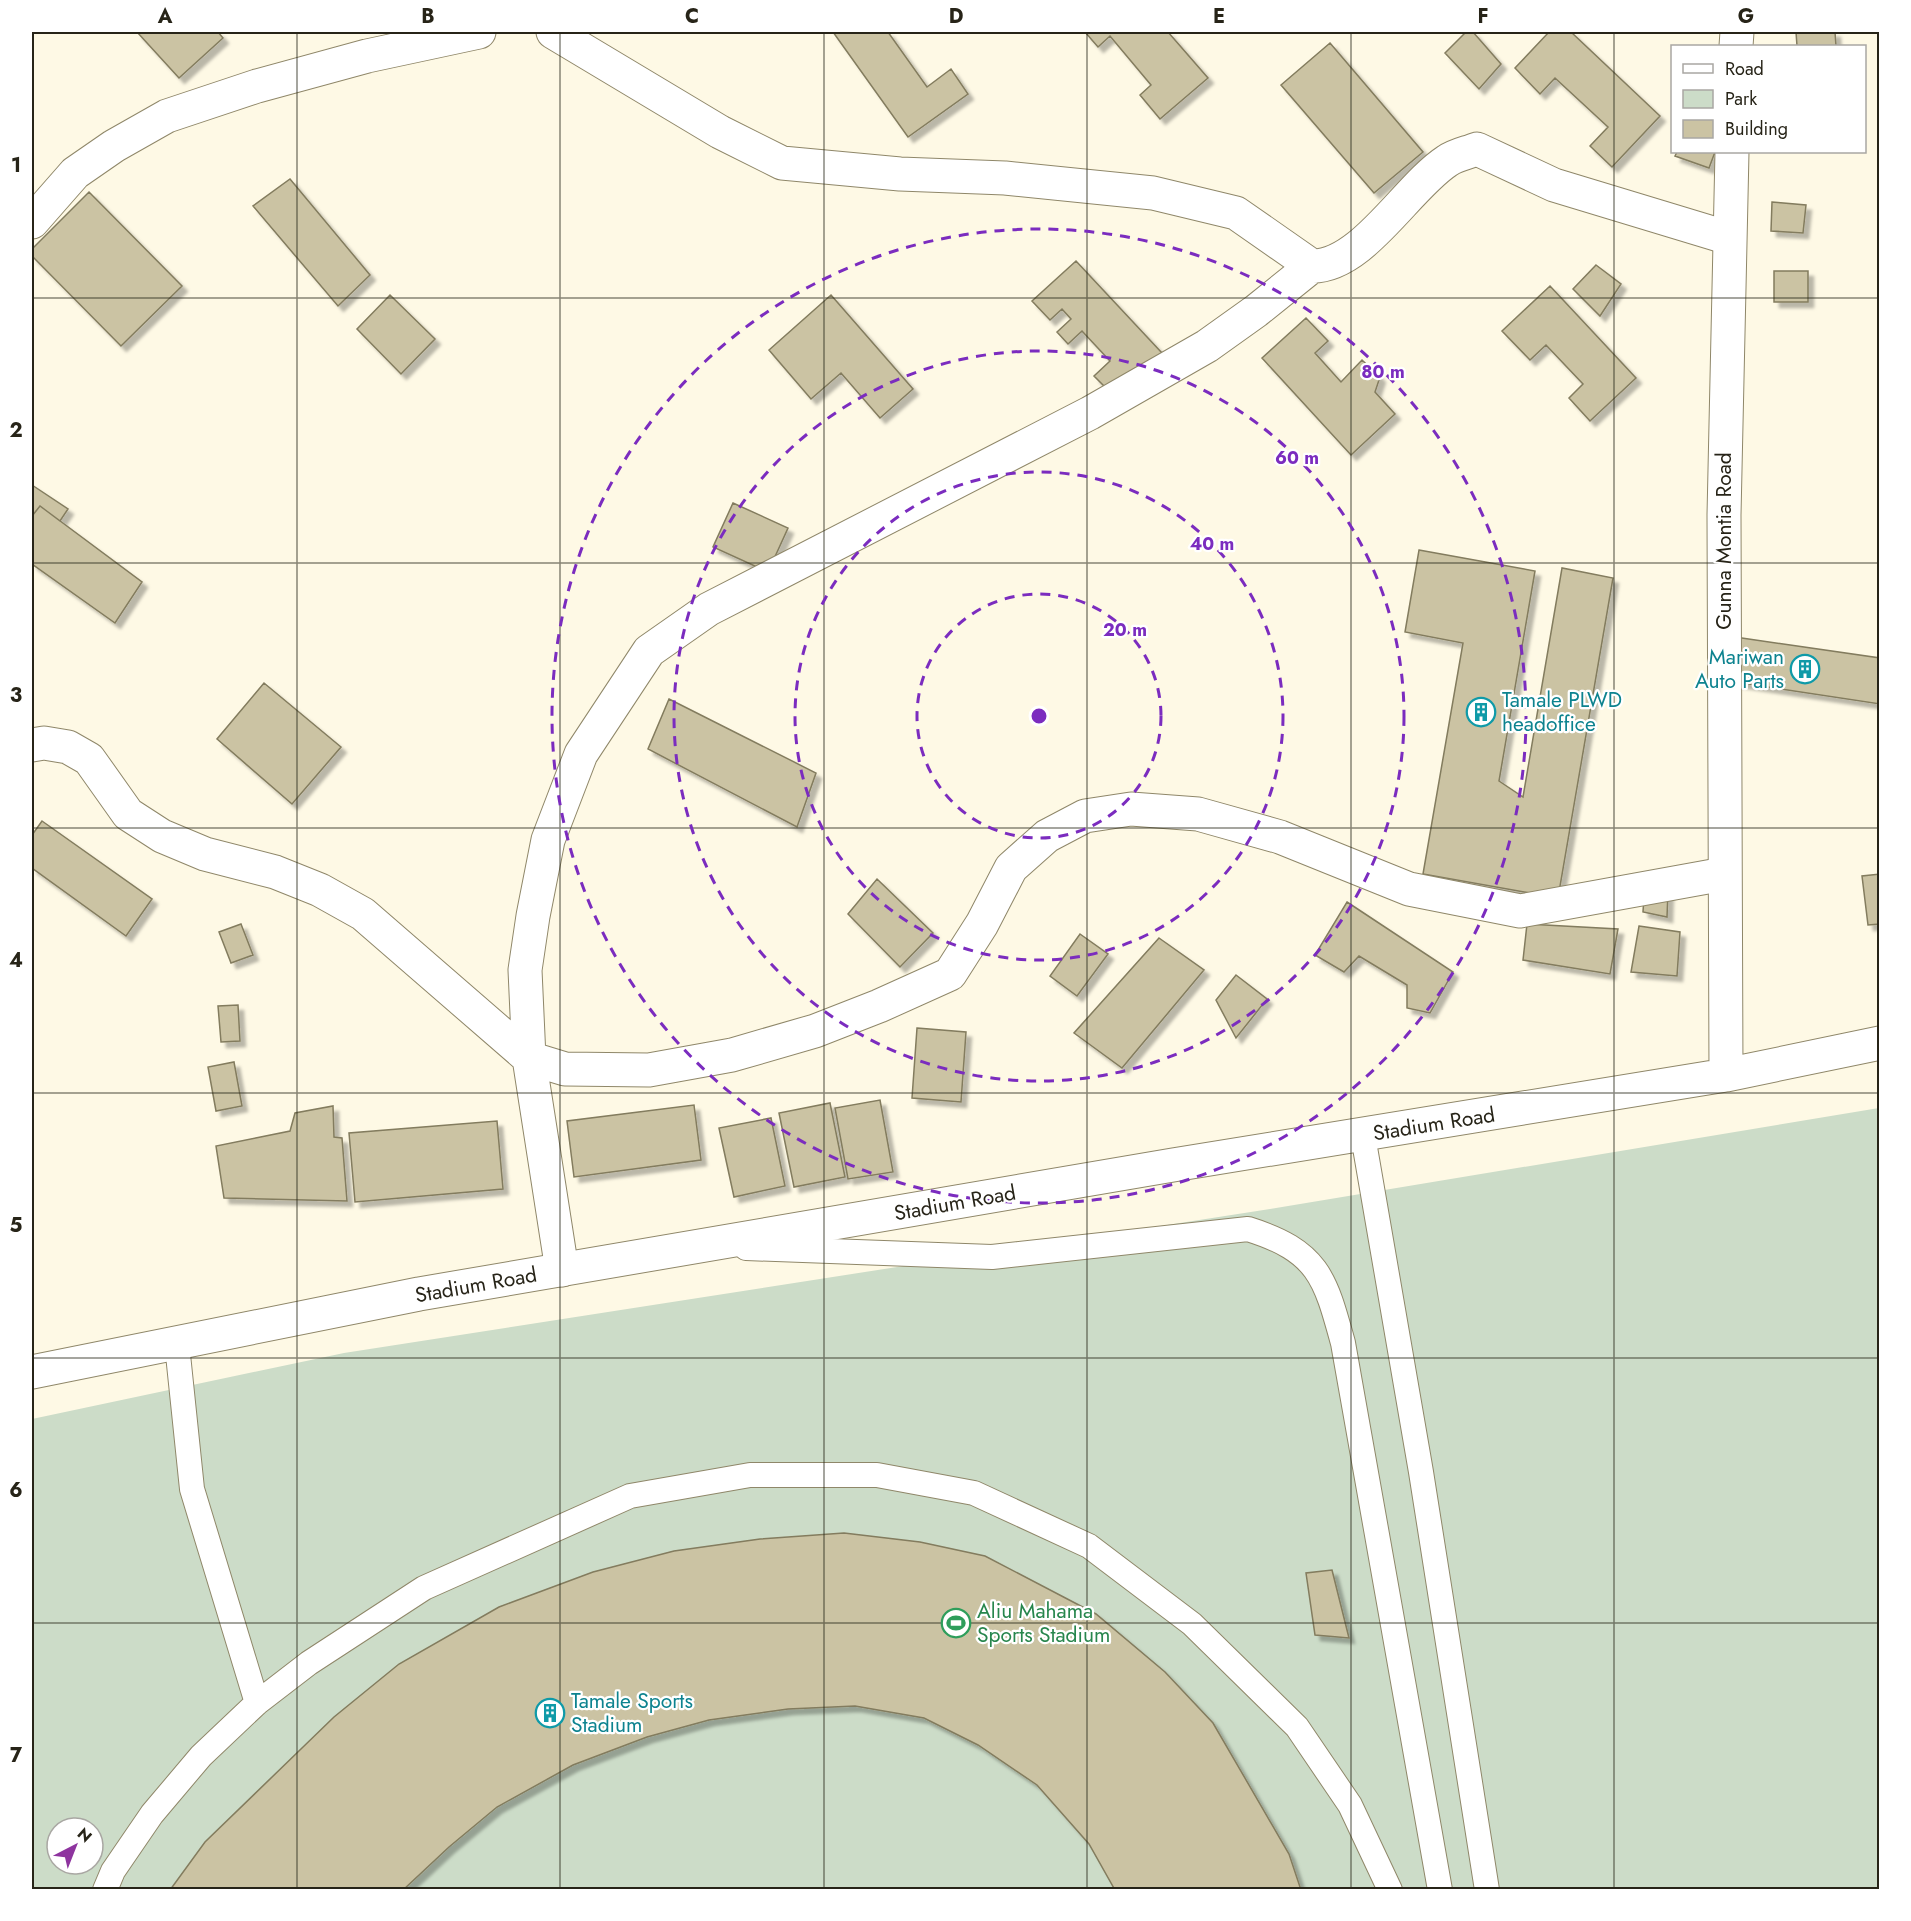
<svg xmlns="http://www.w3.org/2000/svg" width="1911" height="1921" font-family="Jost,sans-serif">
  <defs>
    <filter id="shadow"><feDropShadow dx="5.5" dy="5.5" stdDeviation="1.5" flood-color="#0004"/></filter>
  </defs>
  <rect width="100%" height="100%" fill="#fef9e5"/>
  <path fill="#ccdcc8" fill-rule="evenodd" d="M1879,1108V1889H32V1419L344,1353L1270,1209ZM57,1828H93V1864H57Z"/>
  <path fill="#cbc3a3" stroke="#837c5e" stroke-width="1.5" filter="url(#shadow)" d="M137,32H218L223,38L179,78Z
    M833,32H888L927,87L951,69L968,94L908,137Z
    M1085,32H1168L1208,78L1160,119L1140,95L1151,85L1110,36L1098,47Z
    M1466,32H1473L1501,64L1479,89L1445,53Z
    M1549,32H1571L1660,116L1612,167L1590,146L1608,127L1555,78L1540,94L1515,68Z
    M1796,32H1835L1836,46H1797Z
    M1330,43L1423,152L1374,193L1281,85Z
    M1677,152H1715L1709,168L1675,156Z
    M290,179L370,275L338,306L253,206Z
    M89,192L182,286L121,346L32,256V249Z
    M1772,202L1806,205L1803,233L1771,231Z
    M1076,261L1162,353L1115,397L1094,376L1110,361L1082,331L1068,344L1057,332L1071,319L1062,309L1050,320L1032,301Z
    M1596,265L1621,284L1600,316L1573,289Z
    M1774,271H1808V302H1774Z
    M1550,286L1636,378L1590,421L1569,398L1583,384L1546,345L1530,360L1502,331Z
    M390,295L435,339L401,374L357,329Z
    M831,295L913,389L880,418L841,373L811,399L769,350Z
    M1306,318L1328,341L1315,353L1341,382L1362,360L1380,377L1375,392L1395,414L1351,455L1262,358Z
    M32,485L68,509L60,521L40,506L32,516Z
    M733,503L788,528L768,572L713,547Z
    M40,506L142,582L115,623L32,564V516Z
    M1419,550L1535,571L1499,781L1523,797L1562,568L1613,578L1558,898L1423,874L1463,643L1405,632Z
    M1735,637L1880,658V704L1729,681Z
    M264,683L341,747L292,804L217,739Z
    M669,699L816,773L797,827L648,749Z
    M42,821L152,899L126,936L32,868V835Z
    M1880,874V924L1868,925L1862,876Z
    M877,879L933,933L900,967L848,914Z
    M1668,891L1667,917L1643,912L1644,896Z
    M1347,902L1453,972L1430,1013L1407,1008V985L1359,956L1344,972L1315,955Z
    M241,924L253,955L231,963L219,932Z
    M1527,924L1618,929L1610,974L1523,960Z
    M1639,926L1680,932L1677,976L1631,972Z
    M1080,934L1108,954L1077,996L1050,976Z
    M1159,938L1204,970L1122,1068L1074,1033Z
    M1236,975L1267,999L1236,1038L1216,1000Z
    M238,1005L240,1041L221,1042L218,1006Z
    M917,1028L966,1032L961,1102L912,1098Z
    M234,1062L242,1106L216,1111L208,1067Z
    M880,1100L893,1172L848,1179L835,1108Z
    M830,1103L845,1177L794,1187L779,1113Z
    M694,1105L701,1160L574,1177L567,1121Z
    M333,1106L334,1137L342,1138L347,1201L224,1198L216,1146L290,1131L295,1113Z
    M771,1118L785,1186L734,1197L719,1128Z
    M497,1121L503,1189L355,1202L349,1133Z
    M844,1533L920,1542L985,1556L1096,1614L1165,1672L1213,1723L1289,1854L1301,1890H1115L1089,1844L1037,1785L978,1745L924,1718L855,1706L788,1709L709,1720L647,1737L573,1765L497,1807L449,1847L403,1890H170L205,1842L334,1717L399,1664L499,1607L593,1572L674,1551L760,1539Z
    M1332,1570L1349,1638L1315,1635L1306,1573Z"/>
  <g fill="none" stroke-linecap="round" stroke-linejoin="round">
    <g stroke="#8f8769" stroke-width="26">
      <path id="lane" d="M1363,1136L1421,1472L1487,1890
        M746,1248L992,1257L1248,1229C1318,1251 1325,1277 1343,1343L1440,1890
        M177,1345L192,1489L257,1703
        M105,1890L113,1871L152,1814L201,1756L257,1703L309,1663L424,1588L630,1496L750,1475H877L974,1493L1089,1546L1192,1624L1297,1727L1350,1805L1390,1890"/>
    </g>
    <g stroke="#8f8769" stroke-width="35">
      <path id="street" d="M553,32L720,132L782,163L900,174L1005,178L1153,193L1236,213L1312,266C1362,267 1407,187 1447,161C1455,155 1467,153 1477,149L1554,185L1729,238
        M32,222L75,173L114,146L167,116L257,86L367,56L479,32
        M32,745L44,743L68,747L89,759L128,814L162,836L205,854L275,872L320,890L363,914L529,1058L565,1069L649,1070L732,1055L815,1031L879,1006L950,974L982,924L1011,868L1047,836L1085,816L1131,809L1198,814L1280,837L1409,889L1520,911L1724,874
        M562,1270L529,1058L525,970L533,916L548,840L581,754L649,651L709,609L1090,413L1207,346L1256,311L1312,266"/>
    </g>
    <g stroke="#8f8769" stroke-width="35">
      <path id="secondary" d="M1736,46L1737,32
        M1726,1075L1724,515L1732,152
        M32,1372L419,1294L1173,1165L1726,1075L1880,1043"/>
    </g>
    <use href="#lane" stroke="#fff" stroke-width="24"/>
    <use href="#street" stroke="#fff" stroke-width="33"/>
    <use href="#secondary" stroke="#fff" stroke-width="33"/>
  </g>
  <path fill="none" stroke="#272418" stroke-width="1.5" stroke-opacity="0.55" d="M297,32V1890M560,32V1890M824,32V1890M1087,32V1890M1351,32V1890M1614,32V1890M32,298H1880M32,563H1880M32,828H1880M32,1093H1880M32,1358H1880M32,1623H1880"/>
  <g fill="none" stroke="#7b2cbf" stroke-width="3" stroke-dasharray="10 8">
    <circle cx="1039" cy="716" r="122"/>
    <circle cx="1039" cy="716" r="244"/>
    <circle cx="1039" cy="716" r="365"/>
    <circle cx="1039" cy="716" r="487"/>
  </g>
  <defs>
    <g id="building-ring" transform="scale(1.5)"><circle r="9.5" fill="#fff" stroke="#0f9aa8" stroke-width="1.5"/><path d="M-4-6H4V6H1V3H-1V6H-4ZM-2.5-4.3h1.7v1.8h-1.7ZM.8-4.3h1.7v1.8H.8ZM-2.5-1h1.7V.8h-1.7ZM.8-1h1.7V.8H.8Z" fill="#0f9aa8"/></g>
    <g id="stadium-ring" transform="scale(1.5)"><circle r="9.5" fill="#fff" stroke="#2e9e5b" stroke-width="1.5"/><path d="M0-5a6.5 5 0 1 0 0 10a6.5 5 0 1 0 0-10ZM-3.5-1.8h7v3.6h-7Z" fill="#2e9e5b"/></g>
  </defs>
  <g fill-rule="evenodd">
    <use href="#building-ring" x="1805" y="669"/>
    <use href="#building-ring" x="1481" y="712"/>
    <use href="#stadium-ring" x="956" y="1623"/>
    <use href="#building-ring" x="550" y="1713"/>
  </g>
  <g text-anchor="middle" stroke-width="4.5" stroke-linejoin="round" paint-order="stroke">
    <g font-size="21" fill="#272418" stroke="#fff">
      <text transform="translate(1724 541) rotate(-90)" y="7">Gunna Montia Road</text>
      <text transform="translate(1434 1124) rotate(-9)" y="7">Stadium Road</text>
      <text transform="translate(955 1203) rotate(-10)" y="7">Stadium Road</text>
      <text transform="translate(476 1285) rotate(-10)" y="7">Stadium Road</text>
    </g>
    <g font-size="21" fill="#0d838f" stroke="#fff" text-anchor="start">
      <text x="1784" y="664" text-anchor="end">Mariwan<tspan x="1784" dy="24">Auto Parts</tspan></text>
      <text x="1502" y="707">Tamale PLWD<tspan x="1502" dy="24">headoffice</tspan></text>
      <text x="571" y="1708">Tamale Sports<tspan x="571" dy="24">Stadium</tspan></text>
    </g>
    <g font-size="21" fill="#27864d" stroke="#fff" text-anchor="start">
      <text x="977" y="1618">Aliu Mahama<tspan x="977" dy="24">Sports Stadium</tspan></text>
    </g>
  </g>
  <circle cx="1039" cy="716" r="9" fill="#7b2cbf" stroke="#fff" stroke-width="3"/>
  <g font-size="18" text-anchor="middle" font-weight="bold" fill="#7b2cbf" stroke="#fff" stroke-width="4.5" stroke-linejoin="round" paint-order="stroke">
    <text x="1383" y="378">80 m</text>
    <text x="1297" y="464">60 m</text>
    <text x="1212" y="550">40 m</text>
    <text x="1125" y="636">20 m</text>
  </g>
  <rect width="1911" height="1921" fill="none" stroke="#ffffff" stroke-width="66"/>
  <rect x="1671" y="45" width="195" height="108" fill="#ffffff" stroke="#a9a7a3" stroke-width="1.5"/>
  <rect x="1683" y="64" width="30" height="9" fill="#ffffff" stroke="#a9a7a3" stroke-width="1.5"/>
  <text x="1725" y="75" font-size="18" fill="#272418">Road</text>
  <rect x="1683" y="90" width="30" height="18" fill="#ccdcc8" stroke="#a9a7a3" stroke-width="1.5"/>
  <text x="1725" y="105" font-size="18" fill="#272418">Park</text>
  <rect x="1683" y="120" width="30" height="18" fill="#cbc3a3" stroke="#a9a7a3" stroke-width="1.5"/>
  <text x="1725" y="135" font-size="18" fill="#272418">Building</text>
  <g transform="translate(75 1846) rotate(42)"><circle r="28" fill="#ffffff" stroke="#a9a7a3" stroke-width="1.5"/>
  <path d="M0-4.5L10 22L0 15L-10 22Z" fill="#8e349f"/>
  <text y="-9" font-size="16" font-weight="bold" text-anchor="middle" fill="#272418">N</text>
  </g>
  <rect x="33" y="33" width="1845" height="1855" fill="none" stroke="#272418" stroke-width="2"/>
  <g font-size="20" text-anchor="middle" font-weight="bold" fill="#272418">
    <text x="165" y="23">A</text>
    <text x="428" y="23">B</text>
    <text x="692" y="23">C</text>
    <text x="956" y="23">D</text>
    <text x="1219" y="23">E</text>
    <text x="1483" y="23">F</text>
    <text x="1746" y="23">G</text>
    <text x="16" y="172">1</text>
    <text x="16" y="437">2</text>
    <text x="16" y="702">3</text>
    <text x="16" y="967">4</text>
    <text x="16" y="1232">5</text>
    <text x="16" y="1497">6</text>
    <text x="16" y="1762">7</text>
  </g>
</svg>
